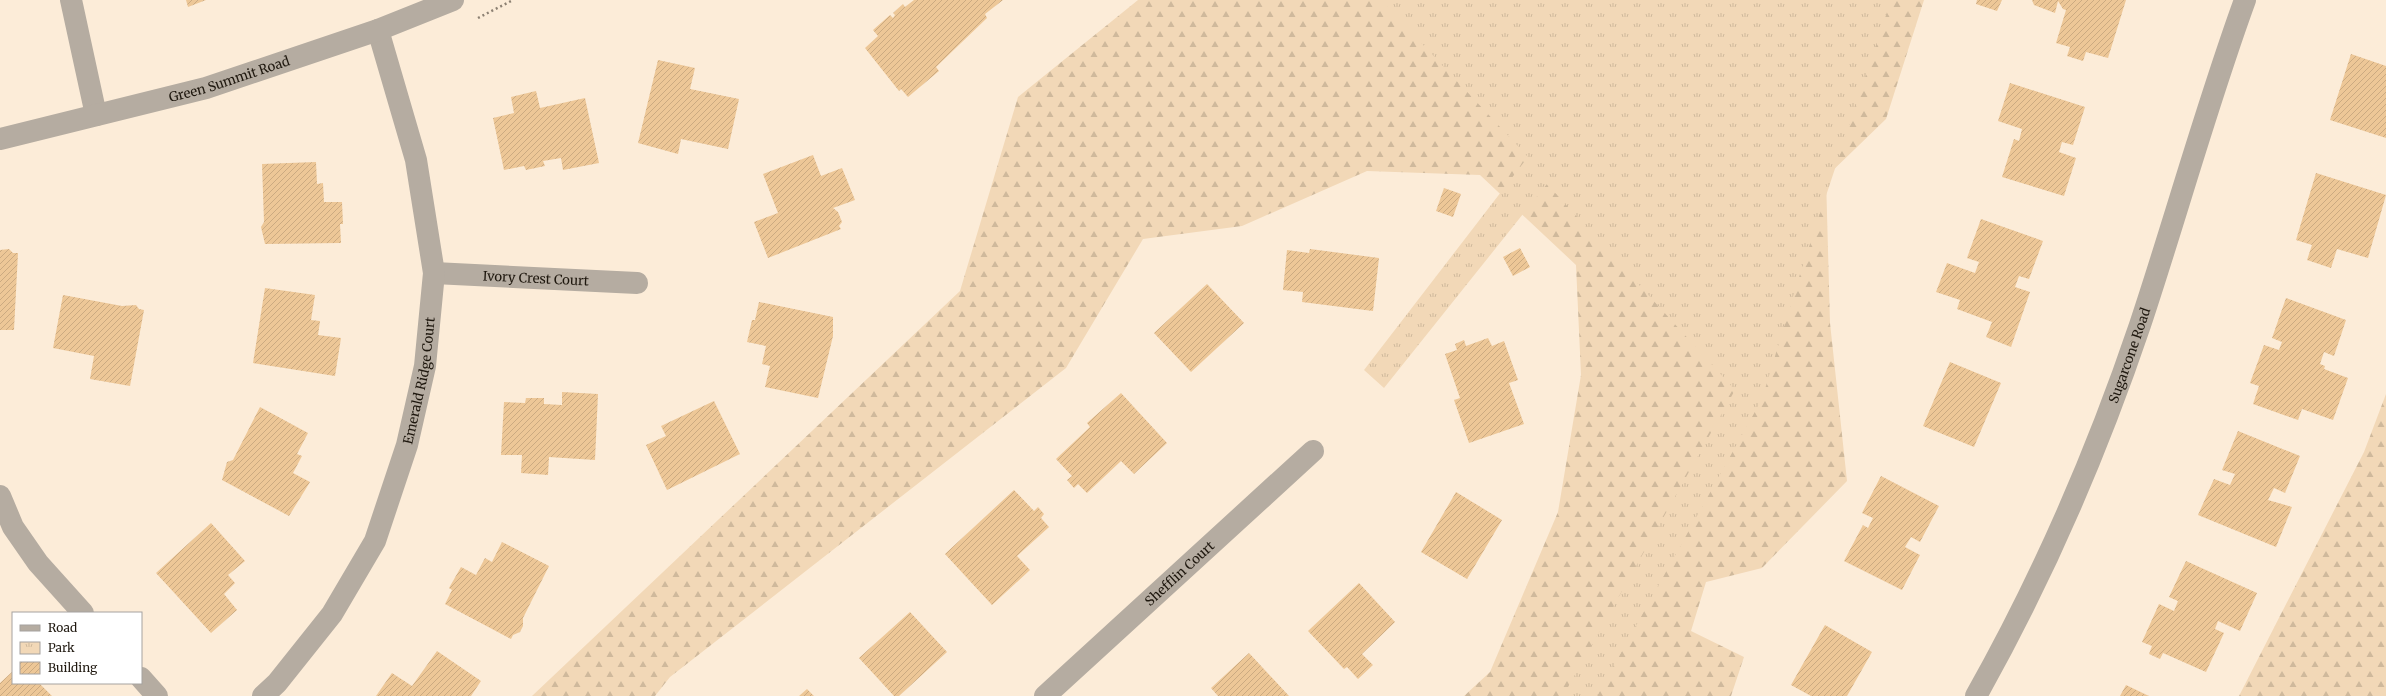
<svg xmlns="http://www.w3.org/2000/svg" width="2386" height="696" font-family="Merriweather,serif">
  <defs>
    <pattern id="forest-firs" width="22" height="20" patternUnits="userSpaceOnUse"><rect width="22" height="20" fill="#f2d8b7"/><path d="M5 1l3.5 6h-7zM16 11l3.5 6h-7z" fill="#cfb99c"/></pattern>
    <pattern id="park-tufts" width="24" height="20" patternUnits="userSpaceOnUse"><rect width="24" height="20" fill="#f2d8b7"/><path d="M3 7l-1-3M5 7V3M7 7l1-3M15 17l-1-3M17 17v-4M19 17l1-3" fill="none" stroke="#cfb99c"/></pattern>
    <pattern id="building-hatch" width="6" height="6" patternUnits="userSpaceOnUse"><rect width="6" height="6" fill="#edc797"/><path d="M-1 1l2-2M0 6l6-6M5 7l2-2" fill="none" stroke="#cbaa81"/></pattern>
  </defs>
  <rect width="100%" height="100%" fill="#fcecd8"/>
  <path fill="url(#forest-firs)" d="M1138,0H1924L1886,119L1826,177L1830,323L1847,481L1762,568L1706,582L1691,631L1744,657L1731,696H1464L1490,672L1558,512L1581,375L1576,265L1480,175L1367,171L1242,226L1143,239L1066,368L670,677L655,696H532L960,291L1018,97Z
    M2386,394V696H2239L2364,452Z"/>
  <path fill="url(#park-tufts)" d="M1385,0H1891L1800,274L1762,399L1597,696H1563L1735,390L1547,184L1384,388L1364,370L1528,157L1383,2Z"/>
  <path fill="url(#building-hatch)" d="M186,0H206L188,7Z
    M914,0H1003L985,14L987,18L936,67L939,71L908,97L901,89L899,91L865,48L878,36L873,30L890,15L893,18L895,15L893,13L903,4L905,7Z
    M1977,0H2002L1997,11L1976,4Z
    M2032,0H2126L2108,58L2086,52L2083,61L2067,56L2070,47L2056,43L2066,10L2063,9L2058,1L2055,13L2034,5Z
    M2351,54L2386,66V138L2330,120Z
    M658,60L695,68L690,89L739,99L728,149L681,139L678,154L638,143Z
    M2010,83L2085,107L2073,145L2062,142L2059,152L2076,158L2064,196L2002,177L2014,139L2019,141L2022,129L1998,121Z
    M536,91L540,108L585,98L599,163L563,170L561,158L543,161L545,166L526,170L524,166L504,170L493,118L514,113L511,97Z
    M813,155L821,176L842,168L855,200L833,208L838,212L842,222L839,226L841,229L768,258L754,222L778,213L763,174Z
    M316,162L317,184L323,183L324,202H342L343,224H340L341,243L265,244L261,227L264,222L262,164Z
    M2316,173L2386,195L2368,258L2337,249L2331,268L2307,260L2312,245L2296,240Z
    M1444,188L1461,194L1453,217L1436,211Z
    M1981,219L2043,241L2029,279L2019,276L2015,287L2030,292L2011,347L1986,337L1992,322L1957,309L1960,300L1936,292L1947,263L1975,273L1979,262L1967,258Z
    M1520,248L1530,267L1513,276L1503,257Z
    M9,249L13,253H18L14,330H0V250Z
    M1310,249L1379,258L1373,311L1302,302L1303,292L1283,290L1287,250L1309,253Z
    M1207,284L1244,323L1191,372L1154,333Z
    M265,288L315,295L311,320L320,321L318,335L341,338L335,376L253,363Z
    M63,295L122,306L136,305L139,309L144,310L130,386L90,379L94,356L53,348Z
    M2286,298L2346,320L2334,356L2324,352L2320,364L2325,366L2324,369L2348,378L2333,420L2302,409L2298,420L2253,404L2259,386L2250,383L2264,345L2279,350L2282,342L2272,338Z
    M759,302L833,317V336L818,398L765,387L770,366L762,364L766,346L747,342L752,320H755Z
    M1488,338L1492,346L1504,341L1518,380L1509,383L1524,424L1469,443L1454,400L1460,398L1445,354L1457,350L1455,344L1464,340L1466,346Z
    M1950,362L2001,383L1974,447L1923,426Z
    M562,392L598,394L595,460L549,457L548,475L521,473L522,455H501L504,402L525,403L526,398H544V404L562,405Z
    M1121,393L1167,443L1134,474L1121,461L1087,493L1078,484L1074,488L1067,480L1072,476L1056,459L1090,427L1087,423Z
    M714,401L740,454L667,490L646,445L666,436L661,426Z
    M260,407L308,433L297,454L302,456L293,473L310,482L289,516L222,480L227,462L233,460Z
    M2238,431L2300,456L2285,493L2274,488L2268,500L2292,507L2276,547L2198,515L2214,479L2230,485L2235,474L2222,470Z
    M1881,476L1939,506L1920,542L1911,537L1905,547L1920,555L1902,590L1844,561L1863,525L1868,528L1873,518L1862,513Z
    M1014,490L1034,511L1038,507L1044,514L1041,518L1049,527L1017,556L1030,570L992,605L945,554Z
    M1456,492L1502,520L1467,579L1421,552Z
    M211,523L245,561L228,575L235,583L224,594L237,610L211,633L156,573Z
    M502,542L549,566L523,618V626L520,632L513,635L511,639L445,604L452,590L449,588L461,567L476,575L485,558L492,562Z
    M2186,561L2257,593L2240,631L2218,621L2215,629L2224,633L2206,672L2163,653L2160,659L2149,654L2152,646L2142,642L2159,604L2174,611L2178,601L2169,597Z
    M1359,583L1395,622L1362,654L1373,665L1358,679L1347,667L1344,669L1308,631Z
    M910,612L947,652L899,696H894L859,658Z
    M1825,625L1872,652L1847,696H1811L1791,685Z
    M437,651L481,681L471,696H376L392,673L412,686Z
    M1249,653L1289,696H1218L1211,688Z
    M13,671V683H39L52,696H0V683Z
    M2126,685L2149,696H2120Z
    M807,689L814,696H799Z"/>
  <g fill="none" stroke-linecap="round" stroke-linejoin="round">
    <path stroke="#8c8072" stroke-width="2.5" stroke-dasharray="2 3" stroke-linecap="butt" d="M478,18L513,0"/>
    <g stroke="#b5aca1" stroke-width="22">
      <path d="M71,0L96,115"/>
      <path id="s1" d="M434,273L637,283"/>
      <path d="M0,496L13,527L38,563L83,613"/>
      <path d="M141,678L157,696"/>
      <path id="s2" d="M263,696L277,683L332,614L375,541L407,445L425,366L434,273L416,160L378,30"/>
      <path id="s3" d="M1045,696L1313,451"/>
      <path id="s4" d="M1976,696C2042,579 2097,452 2140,325C2176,217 2206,107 2245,0"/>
    </g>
    <path stroke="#b5aca1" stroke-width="22" id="s5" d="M0,139L206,88L378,30L453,0"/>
  </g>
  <g text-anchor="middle" stroke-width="3" stroke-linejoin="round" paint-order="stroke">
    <g font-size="13" fill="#1e170e" stroke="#fff">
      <text dy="5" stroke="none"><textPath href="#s5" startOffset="237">Green Summit Road</textPath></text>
      <text dy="5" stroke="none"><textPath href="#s1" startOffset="102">Ivory Crest Court</textPath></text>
      <text dy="5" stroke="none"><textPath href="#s4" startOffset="374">Sugarcone Road</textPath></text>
      <text dy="5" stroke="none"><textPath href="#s2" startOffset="359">Emerald Ridge Court</textPath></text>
      <text dy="5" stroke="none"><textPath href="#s3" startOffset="182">Shefflin Court</textPath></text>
    </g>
  </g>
  <rect x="12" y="612" width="130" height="72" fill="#ffffff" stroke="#a5a29f"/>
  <rect x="20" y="625" width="20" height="6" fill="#b5aca1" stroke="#a5a29f"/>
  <text x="48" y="632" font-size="12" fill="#1e170e">Road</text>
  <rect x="20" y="642" width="20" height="12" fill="url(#park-tufts)" stroke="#a5a29f"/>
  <text x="48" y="652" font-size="12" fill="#1e170e">Park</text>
  <rect x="20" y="662" width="20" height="12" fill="url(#building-hatch)" stroke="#a5a29f"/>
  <text x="48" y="672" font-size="12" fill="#1e170e">Building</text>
</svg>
